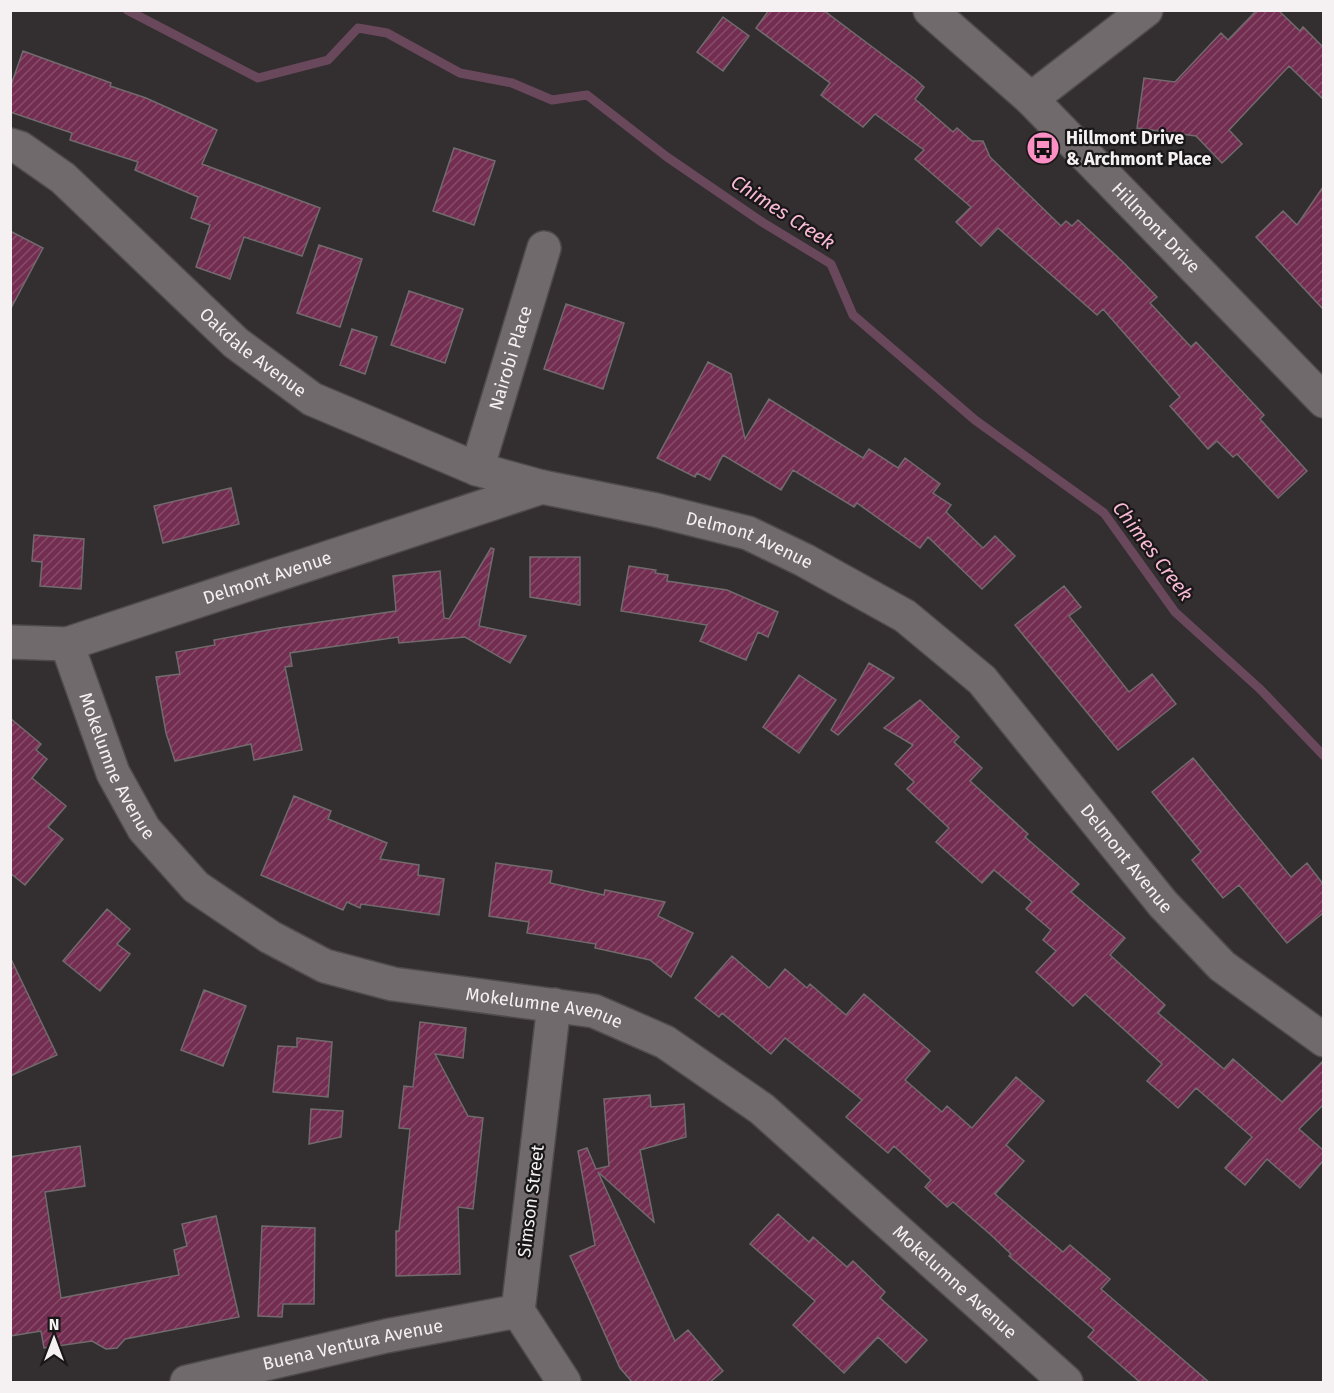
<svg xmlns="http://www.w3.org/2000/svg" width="1334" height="1393" font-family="'Fira Sans',sans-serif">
  <defs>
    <pattern id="building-hatch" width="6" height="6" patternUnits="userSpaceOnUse" patternTransform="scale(1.5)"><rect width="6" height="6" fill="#722d50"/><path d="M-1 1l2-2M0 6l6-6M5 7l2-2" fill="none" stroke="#874c6a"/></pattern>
  </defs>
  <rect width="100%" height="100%" fill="#332e30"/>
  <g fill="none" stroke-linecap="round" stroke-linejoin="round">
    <path stroke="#6a485c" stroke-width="9" d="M127,10L258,78L328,60L358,28L387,33L460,73L512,83L552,100L587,95L667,157L762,222L831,264L853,315L975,420L1104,513L1175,612L1260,689L1324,756"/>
  </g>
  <path fill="url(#building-hatch)" stroke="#716b6d" stroke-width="1.5" d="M769,10H823L915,79L924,87L915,99L953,132L957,128L972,141H983L990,157L1061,226L1066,221L1072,226L1078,220L1123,262L1157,297L1150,303L1191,347L1196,342L1264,415L1260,419L1307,471L1278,498L1237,454L1233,457L1217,441L1208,449L1170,406L1180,397L1103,309L1097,315L998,228L981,246L956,222L971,207L915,159L924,150L875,114L863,127L821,95L830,83L756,28Z
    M1257,10H1278L1300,31L1303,27L1323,47V99L1289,66L1229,130L1242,144L1222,163L1196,136L1137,128L1144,78L1175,82L1221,33L1228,40Z
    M723,17L749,36L723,71L697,52Z
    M23,51L111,83L110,86L146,98L217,130L202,164L320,208L302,256L244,237L230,279L196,267L210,225L191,218L198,197L135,170L138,162L70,140L72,133L10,112V88Z
    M454,148L495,161L474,225L433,211Z
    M1323,187V309L1256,237L1283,211L1297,225Z
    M10,231L43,248L10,310Z
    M319,245L362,259L340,327L297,313Z
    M409,291L463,309L445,363L391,345Z
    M566,304L624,323L603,389L544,369Z
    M352,329L377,337L365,374L340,365Z
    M708,362L731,374L745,439L769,399L863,458L869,449L898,468L905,458L940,484L933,493L951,505L946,512L983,548L995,536L1015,556L982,589L928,537L920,548L857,503L854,507L793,470L781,490L723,455L710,480L697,473L695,477L657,458Z
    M231,488L239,524L163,543L154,506Z
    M34,535L84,539L81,589L40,586L42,562L32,561Z
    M491,548L494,549L479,626L526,636L510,663L465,637L399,643L398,637L290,653L292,666L285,667L302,750L254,760L251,744L175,761L166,733L156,677L180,674L176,652L215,645L214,640L279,628L396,611L393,576L440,571L444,618L449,619Z
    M530,557H580V605L530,597Z
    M629,566L656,570L655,573L668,575L667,581L727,590L778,612L768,637L758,632L746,660L700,641L707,625L621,611Z
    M1064,586L1081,607L1069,616L1129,692L1152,674L1176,704L1118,750L1015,625Z
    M869,663L894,678L838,735L831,730Z
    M799,675L836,700L799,753L763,727Z
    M920,700L959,737L954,742L982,768L970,781L1028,834L1025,837L1079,884L1071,892L1125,938L1110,955L1165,1005L1158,1013L1224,1069L1233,1059L1282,1102L1323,1061V1105L1299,1129L1323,1150V1161L1300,1188L1267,1159L1245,1185L1225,1168L1252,1137L1196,1088L1178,1108L1147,1081L1162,1064L1085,994L1073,1006L1036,972L1056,951L1043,940L1051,930L1026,909L1032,902L994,870L982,883L936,842L949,828L907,789L914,782L895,764L913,745L884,728Z
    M10,718L41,744L36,750L47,759L32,778L66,806L48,827L63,839L25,885L10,873Z
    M1193,758L1291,877L1307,863L1323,884V913L1287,943L1239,885L1223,898L1192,860L1201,852L1152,792Z
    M294,796L331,811L328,819L387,843L380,859L419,865L418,875L444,879L439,915L361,904L360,908L347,902L343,910L261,875Z
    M496,863L552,871L550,883L604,895L605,890L665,902L658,916L693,933L671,977L650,960L595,948L596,944L527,933L529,922L489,916Z
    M107,909L130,929L117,944L130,954L100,991L63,961Z
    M732,956L769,988L785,969L807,988L810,984L846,1015L864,994L930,1051L905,1080L942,1112L947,1106L972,1128L1016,1077L1044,1101L1006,1145L1024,1161L995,1194L1063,1252L1070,1245L1110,1279L1101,1289L1210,1383H1141L1088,1337L1094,1330L1009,1256L1011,1254L991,1235L953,1202L947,1207L925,1187L931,1180L894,1146L888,1153L846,1117L862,1100L785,1038L771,1054L722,1013L719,1017L695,998Z
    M10,957L57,1055L10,1076Z
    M204,990L246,1006L223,1066L181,1050Z
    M420,1022L466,1028L463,1058L435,1054L468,1116L483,1118L473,1209L458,1207L460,1274L396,1276V1231H399L410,1129L399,1128L404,1086L413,1087Z
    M297,1038L332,1042L328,1097L273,1092L278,1046L297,1047Z
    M650,1095L651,1107L684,1104L686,1137L640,1150L654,1222L598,1172L675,1341L688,1330L723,1371L709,1383H633L620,1368L570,1256L595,1245L578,1151L587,1148L596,1169L609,1166L604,1099Z
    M311,1109L343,1111L341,1137L309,1144Z
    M80,1146L85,1186L45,1192L61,1298L179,1275L174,1250L187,1246L182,1224L216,1216L239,1317L125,1339L117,1348L106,1349L92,1341L44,1348L41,1331L10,1336V1157Z
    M778,1214L809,1242L813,1237L847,1267L853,1261L885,1292L880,1298L927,1340L906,1363L878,1337L844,1373L793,1325L815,1301L750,1244Z
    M262,1226L315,1228L314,1304H283L282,1317L258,1316Z"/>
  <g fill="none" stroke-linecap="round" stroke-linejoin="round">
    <g stroke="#4f4b4c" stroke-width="36">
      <g id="street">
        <path d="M1031,99L1146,10"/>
        <path id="s1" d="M10,145L20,148L63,178L236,343L312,399L477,469L542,487"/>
        <path id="s2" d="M477,469L544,248"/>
        <path id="s3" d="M10,642L67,644L542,487L656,510L748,533L804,560L905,616L982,680L1163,904L1222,966L1324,1040"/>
        <path id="s4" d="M67,644L113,773L144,829L196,887L270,937L325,966L393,984L594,1011L665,1042L762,1109L1066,1382"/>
        <path d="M554,1005L518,1311L564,1382"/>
        <path id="s5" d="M187,1382L386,1336L518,1311"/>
      </g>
    </g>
    <g stroke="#4f4b4c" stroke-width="36">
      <g id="secondary">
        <path id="s6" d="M930,10L1031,99L1324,401"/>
      </g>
    </g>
    <use href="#street" stroke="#706a6c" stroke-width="33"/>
    <use href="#secondary" stroke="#706a6c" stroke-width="33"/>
  </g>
  <defs>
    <g id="bus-disc" transform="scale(1.725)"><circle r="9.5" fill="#fc8fc3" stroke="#191718"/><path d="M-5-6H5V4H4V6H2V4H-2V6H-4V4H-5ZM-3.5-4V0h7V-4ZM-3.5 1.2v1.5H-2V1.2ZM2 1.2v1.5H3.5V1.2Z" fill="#111"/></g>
  </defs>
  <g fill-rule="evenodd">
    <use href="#bus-disc" x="1043" y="148"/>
  </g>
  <g text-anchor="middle" stroke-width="4.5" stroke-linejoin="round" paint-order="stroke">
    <g font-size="18" font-weight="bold" fill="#f5f1f2" stroke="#191718" text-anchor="start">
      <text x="1066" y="144">Hillmont Drive<tspan x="1066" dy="21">&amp; Archmont Place</tspan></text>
    </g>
    <g font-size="18" fill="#f5f1f2" stroke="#191718">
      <text dy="6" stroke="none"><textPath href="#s6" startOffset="314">Hillmont Drive</textPath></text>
      <text dy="6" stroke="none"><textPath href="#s1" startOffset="321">Oakdale Avenue</textPath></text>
      <text dy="6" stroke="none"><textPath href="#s2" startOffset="116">Nairobi Place</textPath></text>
      <text dy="6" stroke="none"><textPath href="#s3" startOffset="772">Delmont Avenue</textPath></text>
      <text dy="6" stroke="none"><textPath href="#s3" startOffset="268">Delmont Avenue</textPath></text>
      <text dy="6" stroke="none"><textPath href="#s4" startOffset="132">Mokelumne Avenue</textPath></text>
      <text dy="6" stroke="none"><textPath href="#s3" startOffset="1276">Delmont Avenue</textPath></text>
      <text dy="6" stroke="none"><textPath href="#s4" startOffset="654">Mokelumne Avenue</textPath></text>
      <text transform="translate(531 1201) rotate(-83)" y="6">Simson Street</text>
      <text dy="6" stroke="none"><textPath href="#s4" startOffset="1158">Mokelumne Avenue</textPath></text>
      <text dy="6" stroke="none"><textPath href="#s5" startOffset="170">Buena Ventura Avenue</textPath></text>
    </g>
    <g font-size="20" font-style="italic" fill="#fabad6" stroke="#191718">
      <text transform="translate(783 212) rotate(33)" y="7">Chimes Creek</text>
      <text transform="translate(1153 551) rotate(53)" y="7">Chimes Creek</text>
    </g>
  </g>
  <rect width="1334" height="1393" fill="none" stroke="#f5f1f2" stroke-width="24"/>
  <g transform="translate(54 1339)" stroke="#191718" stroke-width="4.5" paint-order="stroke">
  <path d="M0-4.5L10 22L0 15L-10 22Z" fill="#f5f1f2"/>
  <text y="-9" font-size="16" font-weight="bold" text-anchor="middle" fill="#f5f1f2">N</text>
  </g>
</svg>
